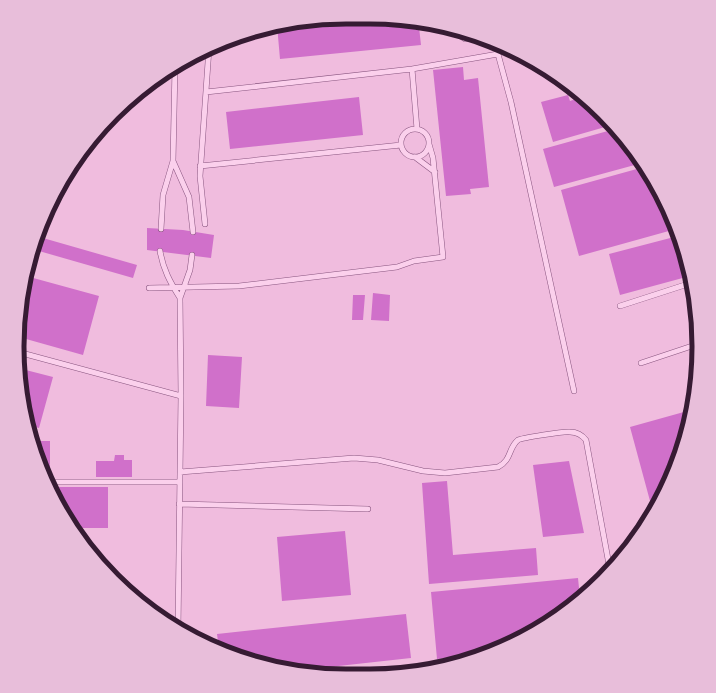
<svg xmlns="http://www.w3.org/2000/svg" width="716" height="693" font-family="'Playfair Display',serif">
  <rect width="100%" height="100%" fill="#f0bcde"/>
  <path fill="#d070ca" d="M409,20L410,27H419L421,45L280,59L277,25L282,23Z
    M463,67L464,80L478,78L489,187L470,189L471,194L446,196L433,70Z
    M568,95L570,101L584,96L612,125L553,142L541,102Z
    M359,97L363,135L230,149L226,112Z
    M615,129L631,146L642,163L554,187L543,149Z
    M644,167L665,201L676,229L579,256L561,190Z
    M147,228L183,230L214,235L211,258L147,250Z
    M36,236L137,265L133,278L32,249Z
    M678,236L688,261L690,276L620,295L609,254Z
    M26,276L99,296L83,355L19,337L20,303Z
    M373,293L390,295L389,321L371,320Z
    M353,295H365L363,320H352Z
    M208,355L242,357L239,408L206,406Z
    M18,368L53,377L39,428L27,425Z
    M691,410L682,452L655,511L653,512L630,427Z
    M32,441H50V474H44Z
    M115,455H124V460H132V477H96V461H114Z
    M569,461L584,533L543,537L533,465Z
    M447,481L453,555L536,548L538,575L429,584L422,483Z
    M49,487H108V528H73Z
    M345,531L351,595L282,601L277,537Z
    M578,578L580,598L570,608L515,642L483,654L437,659L431,592Z
    M406,614L411,658L293,671L241,659L219,649L217,634Z"/>
  <g fill="none" stroke-linecap="round" stroke-linejoin="round">
    <g stroke="#88557f" stroke-width="6">
      <path id="lane" d="M448,28L465,39L483,38
        M495,43L511,102L574,391
        M412,69L417,129
        M206,92L412,69L498,54
        M401 143a14 14 0 1 1 28 0a14 14 0 1 1-28 0Z
        M415,157L435,172
        M173,161L189,197L193,232
        M200,166L401,145
        M205,224L200,176L209,48
        M161,229L163,195L173,161L175,67
        M160,251C163,269 170,282 180,298
        M689,284L694,299
        M149,288L239,286L397,267L414,261L443,257L433,158L429,144
        M620,306L691,283
        M18,352L181,396
        M641,363L698,344
        M180,472L354,458L378,460L423,471L445,473L498,467C512,460 508,448 518,440C521,438 565,431 570,432C578,432 582,435 586,440L610,570
        M47,482H180
        M179,504L368,509
        M178,629L181,396L180,298L190,270L192,255"/>
    </g>
    <use href="#lane" stroke="#fbd0ec" stroke-width="5"/>
  </g>
  <path d="M0 0H716V693H0ZM346 24H370A322 322 0 0 1 692 346V347A322 322 0 0 1 370 669H346A322 322 0 0 1 24 347V346A322 322 0 0 1 346 24Z" fill="#e8beda" fill-rule="evenodd"/>
  <path fill="none" stroke="#361b33" stroke-width="5" d="M346 24H370A322 322 0 0 1 692 346V347A322 322 0 0 1 370 669H346A322 322 0 0 1 24 347V346A322 322 0 0 1 346 24Z"/>
</svg>
